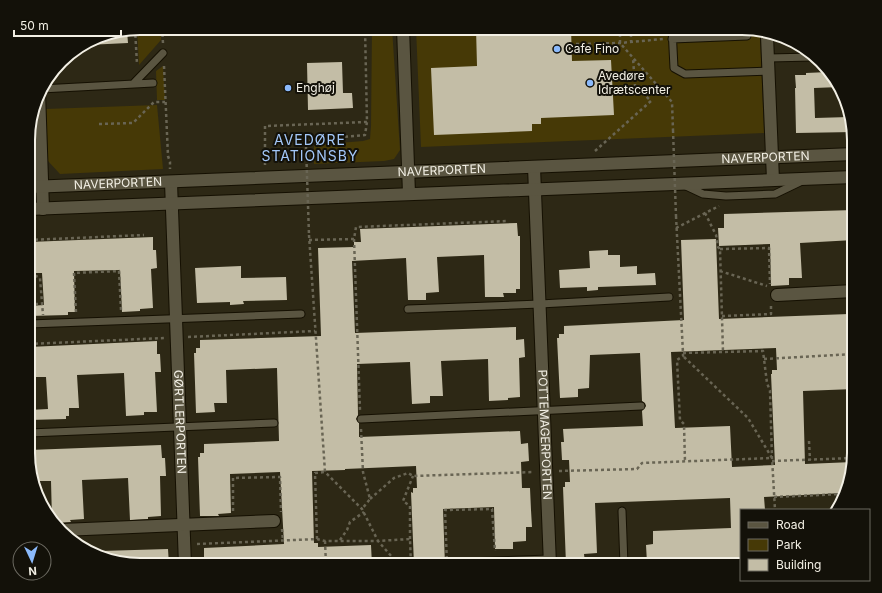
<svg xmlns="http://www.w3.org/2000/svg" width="882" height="593" font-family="Inter,sans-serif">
  <rect width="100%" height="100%" fill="#2d2815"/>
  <path fill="#463906" d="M137,28H161V40L139,65Z
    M372,28H392L400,150L394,159L384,161L314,164V145L363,141L370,139L371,126Z
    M416,28H743L760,33L764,133L421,147Z
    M163,66L165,100H157L156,71Z
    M157,105L163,169L60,174L48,161L46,109Z"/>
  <path fill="#c3bda6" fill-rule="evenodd" d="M476,28H571L572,61L611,60L614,115L541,118V124H532V131L434,135L431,68L477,66Z
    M127,31L128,43L87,45V43L97,36Z
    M342,62L343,93H352L353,108L308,110L307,63Z
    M828,72L839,84L840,87L814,88L815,118L849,117L854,132L796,133L795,88H796L795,75H806V73Z
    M854,210V240L800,243L802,278H789V285L771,286L770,244L719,246L718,228H724V214Z
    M517,223L518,236H520V289H516V293H503L504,297H485L484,255L437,257L439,292L426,293V300H408L406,258L352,261L355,333L516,327V340L524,339L525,357L519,358L520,397L508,398V400L489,401L488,359L441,361L443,396H430V403L412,404L410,362L357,364L358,415L356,419L359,423V437L520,431L521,444L528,443L529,461L521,462L522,488H530L531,510L532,527H526V541L513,542V549H495L494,507L443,509L445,565H414L411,492L413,493V488H417L416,466L345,469V470L312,471L314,543H318V547L371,545L372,565H204V548L284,544L280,472L230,474L231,513L218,514L219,516H200L198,457H200V453H204V444L279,441L277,368L226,370L227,403H214L215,412L196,413L194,353H196V348H200V340L321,336L318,248L354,247V242H361L360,229Z
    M153,237V250H156L157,268L151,269L153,308L140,309V311L122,312L120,270L74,271L75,312H68V315L29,316V306L44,305L42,273H29V242Z
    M716,239L719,319L849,314V327L854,326V345H850L851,371H854V389L803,391L805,464L853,462L843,493L764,497L765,510H741V559L647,563L646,545L653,544V531L731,528L730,498L595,503L597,553L584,554L585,563L566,564L563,487H565V482H570L569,460H562L561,442H564L563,429L643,426L642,411L646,406L645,403L642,401L640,353L590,355L589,388L578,389V397L560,398L557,338H559V334H564V326L684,320L681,240ZM776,348L777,370H772V374H771L775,465L732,467L730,426L675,428L671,352Z
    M608,250V255H620V267L637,266V274L655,273L656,285L598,287V290L587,291V287L560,288L559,270L590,268L589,251Z
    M241,266V278L286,277L287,300L243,301L244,304L230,305V302L197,303L195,268Z
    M157,341V354H160L161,372H155L157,412H144V415L126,416L124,373L77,375L79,408H69V416H66V419L29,420V410L48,409L46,377H29V347Z
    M161,445L162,458H165L166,476H160L161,516L148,517V519L130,520L128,478L82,480L84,519L70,520L71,522L56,523L52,519L51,481H34L29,468V450Z
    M168,549L169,565H139L101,553V551Z"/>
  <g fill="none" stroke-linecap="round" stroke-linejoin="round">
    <g stroke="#151002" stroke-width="9">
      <path id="service" d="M672,28L674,68L685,74L769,71
        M672,39L747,36
        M768,58L814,57
        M133,84L163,53
        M41,89L153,83
        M686,186L703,194L726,196L753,195L775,194L800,182
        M408,309L540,304L669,297
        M29,324L301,314
        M361,419L641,406
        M29,433L274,423
        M622,511L624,565
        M467,562L549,559"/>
    </g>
    <g stroke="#151002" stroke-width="14">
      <g id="minor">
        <path d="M403,28L409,194"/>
        <path d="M767,36L773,180"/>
        <path d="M39,92L43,209"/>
        <path id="s1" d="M534,167L550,565"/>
        <path id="s2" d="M171,182L185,565"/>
        <path d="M777,295L854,291"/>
        <path d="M62,530L274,521"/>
      </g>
    </g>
    <g stroke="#151002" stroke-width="14">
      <g id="tertiary">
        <path id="s3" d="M29,187L854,154"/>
        <path d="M29,209L854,177"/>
      </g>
    </g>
    <path stroke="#696554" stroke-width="2.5" stroke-dasharray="3 3" stroke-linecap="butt" d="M162,28L163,43
      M620,28V43L672,102L673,130
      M631,28V41
      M135,29L137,64
      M576,44L620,43L663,39
      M164,66L168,156L170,162V169
      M99,124L133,123L154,102H165
      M306,146L311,140L365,135L367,122L365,28
      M595,151L651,101L635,86L633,58
      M265,165V126L367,122
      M705,213L716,235L718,247L720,249L723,352
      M676,216L683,353V356L677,360L680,420L684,424L685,462
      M676,228L719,206
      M309,235L325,472L362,509L378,541L410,539L411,565
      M354,239L360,410
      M29,240L144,235
      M309,240L354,239L356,227L508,221
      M720,249L769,248L770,284
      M720,271L767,286
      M29,275H34L40,278L43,315
      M29,304H42
      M76,312L74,273L119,271L121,310
      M722,316L771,314V305
      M188,337L315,331
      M29,344L165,338
      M683,353L763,351L767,383L770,391L772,458L775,510
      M764,359L854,354
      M361,429L363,472L370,499L362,509
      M809,441L810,460
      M772,461L854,458
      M559,471L637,469L642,463L772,458L748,418L683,356
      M774,497L842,494
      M370,499L394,478L408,473L413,476L534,472
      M233,511V478L280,477L281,512
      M282,529L283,541
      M317,539L315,473L325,472
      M410,539V506L403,501L413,476
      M340,540L347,530L350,522L364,512
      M325,541L326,565
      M197,544L317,539L325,541H378L399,565
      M447,565L445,510L492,509L495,551
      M640,565L741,560"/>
    <use href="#service" stroke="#5a5541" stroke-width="7"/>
    <use href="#minor" stroke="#5a5541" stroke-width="12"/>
    <use href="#tertiary" stroke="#5a5541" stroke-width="12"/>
    <path stroke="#696554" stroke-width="2.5" stroke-dasharray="3 3" stroke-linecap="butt" d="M673,130L676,216
      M306,146L309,235"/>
  </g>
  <g fill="#8bbafc" stroke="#131109" stroke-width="1.5">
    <circle cx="557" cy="49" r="4"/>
    <circle cx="590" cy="83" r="4"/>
    <circle cx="288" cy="88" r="4"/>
  </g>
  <g text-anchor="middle" stroke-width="4" stroke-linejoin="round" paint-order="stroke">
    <g font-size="12" fill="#f2efe4" stroke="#131109" text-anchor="start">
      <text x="565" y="53">Cafe Fino</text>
      <text x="598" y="80">Avedøre<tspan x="598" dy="14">Idrætscenter</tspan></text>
      <text x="296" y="92">Enghøj</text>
    </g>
    <g font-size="12" fill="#f2efe4" stroke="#131109">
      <text dy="4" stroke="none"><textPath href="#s3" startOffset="737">NAVERPORTEN</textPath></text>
      <text dy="4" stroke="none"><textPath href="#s3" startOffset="413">NAVERPORTEN</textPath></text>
      <text dy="4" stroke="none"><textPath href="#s3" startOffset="89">NAVERPORTEN</textPath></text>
      <text dy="4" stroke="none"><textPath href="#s2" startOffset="240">GØRTLERPORTEN</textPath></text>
      <text dy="4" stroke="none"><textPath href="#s1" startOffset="268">POTTEMAGERPORTEN</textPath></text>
    </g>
    <g font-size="14" letter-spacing="1" fill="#a3c7f8" stroke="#131109">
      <text x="310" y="145">AVEDØRE<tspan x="310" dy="16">STATIONSBY</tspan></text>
    </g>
  </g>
  <path d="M0 0H882V593H0ZM140 35H742A105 105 0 0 1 847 140V453A105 105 0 0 1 742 558H140A105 105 0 0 1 35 453V140A105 105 0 0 1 140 35Z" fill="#131109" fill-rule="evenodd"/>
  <path fill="none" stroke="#f2efe4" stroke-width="2" d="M140 35H742A105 105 0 0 1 847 140V453A105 105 0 0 1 742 558H140A105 105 0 0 1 35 453V140A105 105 0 0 1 140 35Z"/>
  <rect x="740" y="509" width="130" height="72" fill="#131109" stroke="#6c6a61"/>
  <rect x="748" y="522" width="20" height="6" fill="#5a5541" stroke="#6c6a61"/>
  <text x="776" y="529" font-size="12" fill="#f2efe4">Road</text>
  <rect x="748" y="539" width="20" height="12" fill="#463906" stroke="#6c6a61"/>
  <text x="776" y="549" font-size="12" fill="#f2efe4">Park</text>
  <rect x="748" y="559" width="20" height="12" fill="#c3bda6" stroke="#6c6a61"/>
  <text x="776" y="569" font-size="12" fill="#f2efe4">Building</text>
  <g transform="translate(32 561) rotate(176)"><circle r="19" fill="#131109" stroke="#6c6a61"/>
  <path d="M0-3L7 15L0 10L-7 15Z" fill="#8bbafc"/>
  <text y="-6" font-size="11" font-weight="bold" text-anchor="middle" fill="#f2efe4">N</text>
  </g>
  <path d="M14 30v6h107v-6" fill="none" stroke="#f2efe4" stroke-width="2"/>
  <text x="20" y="30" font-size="12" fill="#f2efe4" stroke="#131109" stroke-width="3" paint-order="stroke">50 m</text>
</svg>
